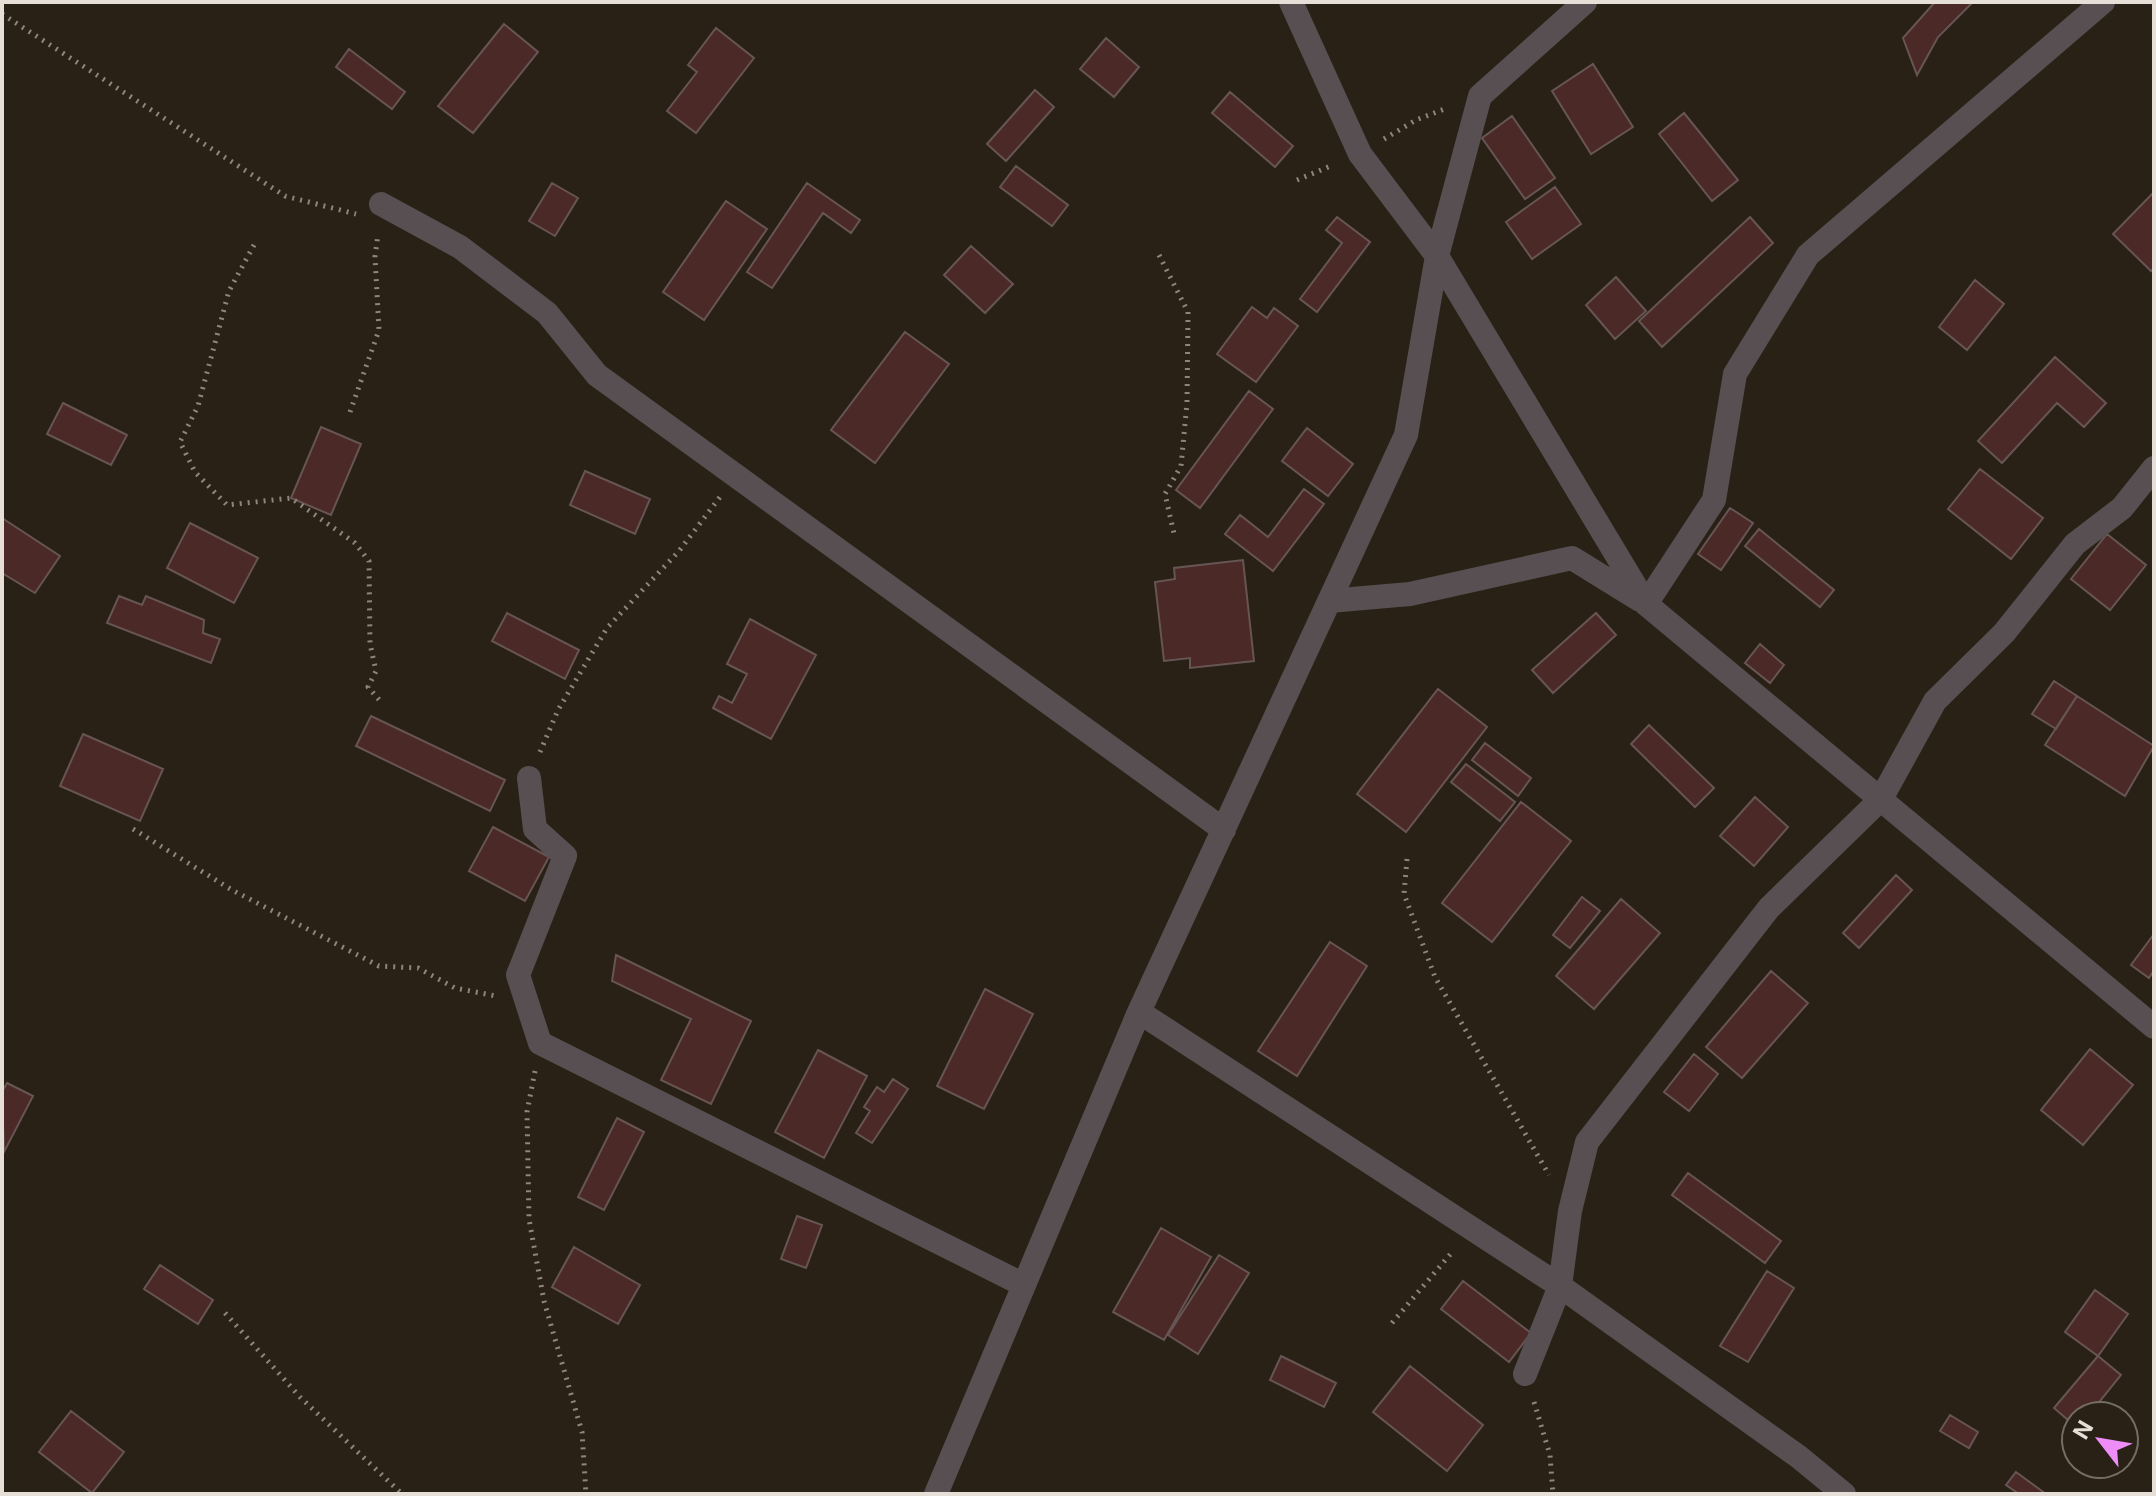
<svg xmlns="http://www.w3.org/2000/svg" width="2156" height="1496" font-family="Inter,sans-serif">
  <rect width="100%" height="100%" fill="#292116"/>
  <path fill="#4a2927" stroke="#675554" stroke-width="2" d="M1935,2H1973L1938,37L1917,75L1903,38Z
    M504,24L538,52L473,133L438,106Z
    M716,28L754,58L696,133L667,111L697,72L688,65Z
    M1106,38L1139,67L1114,97L1080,69Z
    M349,49L405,92L392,109L336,67Z
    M1593,64L1633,127L1591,154L1552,91Z
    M1035,90L1054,107L1006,161L987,144Z
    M1230,92L1293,146L1275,167L1212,113Z
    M1684,113L1738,180L1712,201L1659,134Z
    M1512,116L1555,178L1525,199L1482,138Z
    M1016,166L1068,205L1052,226L1000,187Z
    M552,183L578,198L555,236L529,221Z
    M807,183L860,220L851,233L823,213L772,288L747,272Z
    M1555,187L1581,224L1532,259L1506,222Z
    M2154,192V268L2151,271L2113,234Z
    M726,201L767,229L704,320L663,292Z
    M1337,217L1370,242L1317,312L1300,299L1342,243L1326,230Z
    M1750,217L1773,243L1662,347L1639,321Z
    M971,246L1013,284L985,313L944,275Z
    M1616,277L1646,311L1615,339L1586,305Z
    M1975,280L2004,304L1967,350L1939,327Z
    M1252,307L1267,318L1274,308L1298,326L1256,382L1217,354Z
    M905,332L949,364L875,463L831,430Z
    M2055,357L2106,403L2084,427L2057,403L2002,463L1978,441Z
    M1249,391L1273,409L1200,508L1176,490Z
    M63,403L127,435L111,465L47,434Z
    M321,427L361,444L331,515L291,498Z
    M1307,428L1353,464L1328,496L1282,461Z
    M1980,469L2043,518L2011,559L1948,509Z
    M585,471L650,499L635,534L570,505Z
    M1304,489L1324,504L1273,571L1225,534L1240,515L1268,537Z
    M1730,508L1753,523L1721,570L1698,554Z
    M2,518L60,556L35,593L2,573Z
    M190,523L258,558L234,603L167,568Z
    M1759,529L1834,590L1820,607L1745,546Z
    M2107,534L2146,565L2110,610L2071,579Z
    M1243,560L1254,661L1190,668V658L1164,661L1155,582L1175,579L1174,568Z
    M119,596L142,605L146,596L204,620L203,633L220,639L211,663L107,623Z
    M507,613L579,650L565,679L492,641Z
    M1596,613L1616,635L1553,693L1532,670Z
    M750,619L816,655L771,739L713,708L719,696L732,703L747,674L727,664Z
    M1760,644L1784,665L1770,683L1745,663Z
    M2054,681L2077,696L2056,729L2032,714Z
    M1438,689L1487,727L1406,832L1357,794Z
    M2077,696L2154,746L2125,796L2045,745Z
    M371,716L505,780L490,811L356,746Z
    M1649,725L1714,788L1695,807L1631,744Z
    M83,734L163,769L140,821L60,786Z
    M1485,743L1531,778L1518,796L1472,760Z
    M1466,764L1515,802L1500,821L1451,782Z
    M1755,797L1788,827L1754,866L1720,836Z
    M1521,802L1571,841L1492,942L1442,903Z
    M493,827L549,857L525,901L469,871Z
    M1896,875L1912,890L1859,948L1843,933Z
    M1582,897L1600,911L1570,948L1553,935Z
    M1621,899L1660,933L1594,1009L1556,976Z
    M2154,934V970L2149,978L2131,965Z
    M1330,942L1367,966L1297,1076L1258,1051Z
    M616,955L751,1021L711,1104L661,1080L691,1019L612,981Z
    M1771,971L1808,1003L1742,1078L1706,1047Z
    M985,989L1033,1014L984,1109L937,1086Z
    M2090,1049L2133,1085L2083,1145L2041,1110Z
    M818,1050L867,1076L824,1158L775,1132Z
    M1694,1054L1718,1074L1689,1111L1664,1092Z
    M893,1079L908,1089L872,1143L856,1133L870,1111L864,1107L877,1087L884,1092Z
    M7,1083L33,1096L4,1152L2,1092Z
    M617,1118L644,1132L604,1210L578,1197Z
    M1688,1173L1781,1241L1765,1263L1672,1195Z
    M797,1216L822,1225L806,1268L781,1259Z
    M1161,1228L1211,1257L1164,1340L1113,1312Z
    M574,1247L640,1285L618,1324L552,1287Z
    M1219,1255L1249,1273L1198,1354L1168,1335Z
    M160,1265L213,1300L198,1324L144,1289Z
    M1767,1271L1794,1288L1748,1362L1720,1346Z
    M1463,1281L1531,1333L1509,1362L1441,1309Z
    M2095,1290L2128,1314L2098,1356L2065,1332Z
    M1281,1356L1336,1383L1324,1407L1270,1380Z
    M2098,1356L2121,1375L2088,1416H2076V1427L2054,1408Z
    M1410,1366L1483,1425L1447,1471L1373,1412Z
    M71,1411L124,1452L92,1493L39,1452Z
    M1950,1415L1978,1432L1969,1448L1940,1431Z
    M2016,1472L2046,1494H2019L2006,1485Z"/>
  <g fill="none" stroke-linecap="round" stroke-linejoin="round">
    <path stroke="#8d867d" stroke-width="5" stroke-dasharray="2 6" stroke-linecap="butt" d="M2,14L285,196L356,214
      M1384,139L1416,120L1447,108
      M1297,180L1333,165
      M254,245L229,291L198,406L180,442L195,472L227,505L291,498L355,543L369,561L370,644L376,671L368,687L381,702
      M1159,255L1188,312L1187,403L1181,466L1165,494L1175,538
      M350,412L379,330L375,257L378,234
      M540,752L558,710L607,628L679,551L720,497
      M133,829L232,890L379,966L418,968L455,988L496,996
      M1407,859L1404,894L1435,977L1549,1175
      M535,1071L527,1112L529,1219L544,1301L582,1432L586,1494
      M225,1313L300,1397L402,1494
      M1392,1323L1453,1251
      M1534,1402L1550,1455L1553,1494"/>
    <path stroke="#574f51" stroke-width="24" d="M1291,2L1360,154L1437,256L1646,604
      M2103,2L1808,255L1735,374L1714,500L1646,604L2154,1027
      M381,204L460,247L547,313L597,375L1224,830
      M1329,601L1410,594L1572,558L1640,600
      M529,778L535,829L565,856L518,975L540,1043L1024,1285
      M1139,1012L1560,1286L1799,1457L1844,1494
      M1525,1374L1560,1286L1570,1211L1587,1142L1769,908L1881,799L1935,701L2004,633L2075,544L2122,508L2154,468
      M936,1494L1139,1012L1406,435L1437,256L1480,96L1585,2"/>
  </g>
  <rect width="2156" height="1496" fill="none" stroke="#e5dfd8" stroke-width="8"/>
  <g transform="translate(2100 1440) rotate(301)"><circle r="38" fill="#292116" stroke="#746d64" stroke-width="2"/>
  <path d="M0-6L14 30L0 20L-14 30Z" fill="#ee8cf8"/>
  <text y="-12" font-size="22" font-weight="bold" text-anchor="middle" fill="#e5dfd8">N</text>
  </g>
</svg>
